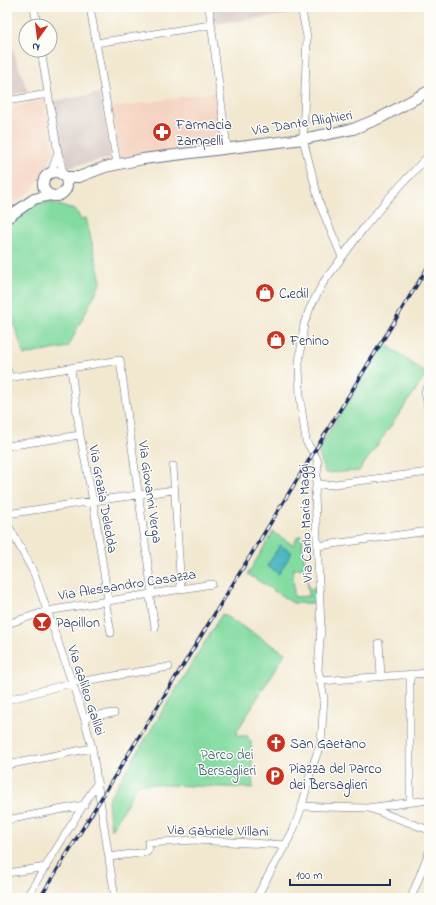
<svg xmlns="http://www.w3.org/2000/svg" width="436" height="905" font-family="'Indie Flower',sans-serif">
  <rect width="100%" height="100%" fill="#fdfcf7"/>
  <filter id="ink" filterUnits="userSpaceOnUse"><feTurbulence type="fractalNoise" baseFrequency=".025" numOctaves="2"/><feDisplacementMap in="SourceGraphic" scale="8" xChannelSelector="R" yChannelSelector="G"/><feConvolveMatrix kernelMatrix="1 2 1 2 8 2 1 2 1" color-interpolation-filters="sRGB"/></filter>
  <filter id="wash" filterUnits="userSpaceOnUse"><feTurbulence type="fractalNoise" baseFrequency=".012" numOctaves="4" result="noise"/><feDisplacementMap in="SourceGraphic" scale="16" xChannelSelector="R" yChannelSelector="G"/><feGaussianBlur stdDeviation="0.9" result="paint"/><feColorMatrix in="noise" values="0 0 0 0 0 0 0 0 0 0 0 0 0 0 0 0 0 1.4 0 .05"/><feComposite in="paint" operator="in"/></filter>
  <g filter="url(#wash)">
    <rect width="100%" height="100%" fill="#f2e8d0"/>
    <path fill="#f4d3c1" d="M215,92L221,144L120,158L111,108Z
      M45,99L54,155H51L50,161L48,167L40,175L33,190L7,209V108Z"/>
    <path fill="#d0c0bc" d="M212,7H296L297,13L215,24Z
      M7,33L28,92L7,96Z
      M100,93L111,158L69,167L66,162H64L54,101Z"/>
    <path fill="#83dba1" stroke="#4f8580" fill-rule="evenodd" d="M47,201L77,211L80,219L86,218L101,282L68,347L24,355L7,302V225L32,206Z
      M384,343L427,374L359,471L325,473L318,450Z
      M273,532L293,545L298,536H302L305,568H307L308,589H316L317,603H293L248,574ZM306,568L309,596L294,597L293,569Z
      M222,614L285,653L237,731L238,736H248V741L251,740L253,788L138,784L111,830L108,800Z"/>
    <path fill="#46b5be" stroke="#30728e" d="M280,545L292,552L279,574L267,566Z"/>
  </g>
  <g filter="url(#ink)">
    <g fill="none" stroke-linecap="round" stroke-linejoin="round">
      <g stroke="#667086" stroke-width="8">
        <path id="street" d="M34,7L37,26
          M90,7L117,164
          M209,7L227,148
          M301,7L307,37L303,139L320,205L342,257
          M96,43L211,25
          M41,50L58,153L64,176
          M7,101L48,94
          M51,173L58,153
          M7,369L10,378
          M71,369L80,435L93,501L108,600L106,605L111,633
          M7,378L120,360L152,593L150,598L155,627
          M429,386L425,391L429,413
          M7,446L80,435
          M173,466L181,589
          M316,483L327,485L429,472
          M7,514L93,501L174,490
          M7,523L34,573L84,717L92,748L115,898
          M317,546L429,531
          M7,624L47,611L212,584
          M379,643L381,676
          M320,681L429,673
          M7,700L71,683L169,667
          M84,717L114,713
          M7,765L92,748
          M410,802V674
          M302,806L323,807L367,808L429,800
          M369,808L429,830
          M7,820L84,805
          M109,857L147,852L149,849L148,843L195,840L286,845
          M7,873L46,867
          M26,898L97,783
          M256,898L293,831L302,806L311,770L321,743L324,698L318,670L321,626L315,496L318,464L317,459L306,441L300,398L299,363L304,324L310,308L323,283L363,229L387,200L429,155
          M411,898L429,852"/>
      </g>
      <g stroke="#667086" stroke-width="12">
        <path id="primary" d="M43 184a12 12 0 1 1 24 0a12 12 0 1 1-24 0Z
          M65,177H79L105,167L143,159L303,139L353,129L380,118L429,91
          M7,218L34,199L51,195"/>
      </g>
      <use href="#street" stroke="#fff" stroke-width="7"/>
      <use href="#primary" stroke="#fff" stroke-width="10"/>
      <g stroke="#1b2f5e" stroke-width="3.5">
        <path id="rail" d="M40,898L429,265"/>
      </g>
      <use href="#rail" stroke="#fdfcf7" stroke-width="2" stroke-dasharray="6" stroke-linecap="butt"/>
    </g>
  </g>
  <defs>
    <g id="pharmacy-disc" transform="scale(1)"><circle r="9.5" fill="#c8321e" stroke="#fdfcf7"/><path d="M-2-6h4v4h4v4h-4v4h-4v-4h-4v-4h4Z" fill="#fff"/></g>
    <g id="shop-disc" transform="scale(1)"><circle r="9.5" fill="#c8321e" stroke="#fdfcf7"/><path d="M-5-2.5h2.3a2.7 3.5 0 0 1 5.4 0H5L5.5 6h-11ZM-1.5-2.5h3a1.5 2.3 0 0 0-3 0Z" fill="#fff"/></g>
    <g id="bar-disc" transform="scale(1)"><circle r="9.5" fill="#c8321e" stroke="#fdfcf7"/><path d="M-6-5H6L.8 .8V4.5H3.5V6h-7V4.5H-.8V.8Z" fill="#fff"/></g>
    <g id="church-disc" transform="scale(1)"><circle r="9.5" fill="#c8321e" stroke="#fdfcf7"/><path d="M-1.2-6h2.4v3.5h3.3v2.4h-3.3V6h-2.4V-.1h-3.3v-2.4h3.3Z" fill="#fff"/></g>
    <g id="parking-disc" transform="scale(1)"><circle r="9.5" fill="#c8321e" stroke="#fdfcf7"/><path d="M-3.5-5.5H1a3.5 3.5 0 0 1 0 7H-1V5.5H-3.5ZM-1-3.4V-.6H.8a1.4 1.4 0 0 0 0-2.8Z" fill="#fff"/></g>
  </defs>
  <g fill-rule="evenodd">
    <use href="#pharmacy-disc" x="162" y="132"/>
    <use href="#shop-disc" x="265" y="293"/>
    <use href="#shop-disc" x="276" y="340"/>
    <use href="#bar-disc" x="42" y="622"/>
    <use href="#church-disc" x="276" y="743"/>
    <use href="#parking-disc" x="275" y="776"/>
  </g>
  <g text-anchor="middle" stroke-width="3" stroke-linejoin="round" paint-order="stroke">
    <g font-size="14" fill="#1b2f5e" stroke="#fdfcf7">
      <text transform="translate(302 122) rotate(-9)" y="5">Via Dante Alighieri</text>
      <text transform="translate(151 492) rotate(82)" y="5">Via Giovanni Verga</text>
      <text transform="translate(104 499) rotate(80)" y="5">Via Grazia Deledda</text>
      <text transform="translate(305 523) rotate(-92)" y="5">Via Carlo Maria Maggi</text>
      <text transform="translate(127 584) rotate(-9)" y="5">Via Alessandro Casazza</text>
      <text transform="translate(87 690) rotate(72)" y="5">Via Galileo Galilei</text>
      <text transform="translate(218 830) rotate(1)" y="5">Via Gabriele Villani</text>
    </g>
    <g font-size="14" fill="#1b2f5e" stroke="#fdfcf7" text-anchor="start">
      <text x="176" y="129">Farmacia<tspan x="176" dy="16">Zampelli</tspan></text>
      <text x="279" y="298">C.edil</text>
      <text x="290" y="345">Fenino</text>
      <text x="56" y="627">Papillon</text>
      <text x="290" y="748">San Gaetano</text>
      <text x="289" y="773">Piazza del Parco<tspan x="289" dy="16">dei Bersaglieri</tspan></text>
    </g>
    <g font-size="14" fill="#355a6f" stroke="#fdfcf7">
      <text x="227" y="759">Parco dei<tspan x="227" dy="16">Bersaglieri</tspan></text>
    </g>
  </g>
  <rect width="436" height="905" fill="none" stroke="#fdfcf7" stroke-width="24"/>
  <g transform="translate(38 38) rotate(194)"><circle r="19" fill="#fdfcf7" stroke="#a3aaba"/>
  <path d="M0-3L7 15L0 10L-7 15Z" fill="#c8321e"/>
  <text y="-6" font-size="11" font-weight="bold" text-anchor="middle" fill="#1b2f5e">N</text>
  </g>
  <path d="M290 879v6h100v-6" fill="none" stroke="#1b2f5e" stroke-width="2"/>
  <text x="296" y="879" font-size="12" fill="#1b2f5e" stroke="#fdfcf7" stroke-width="3" paint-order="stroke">100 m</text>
</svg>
